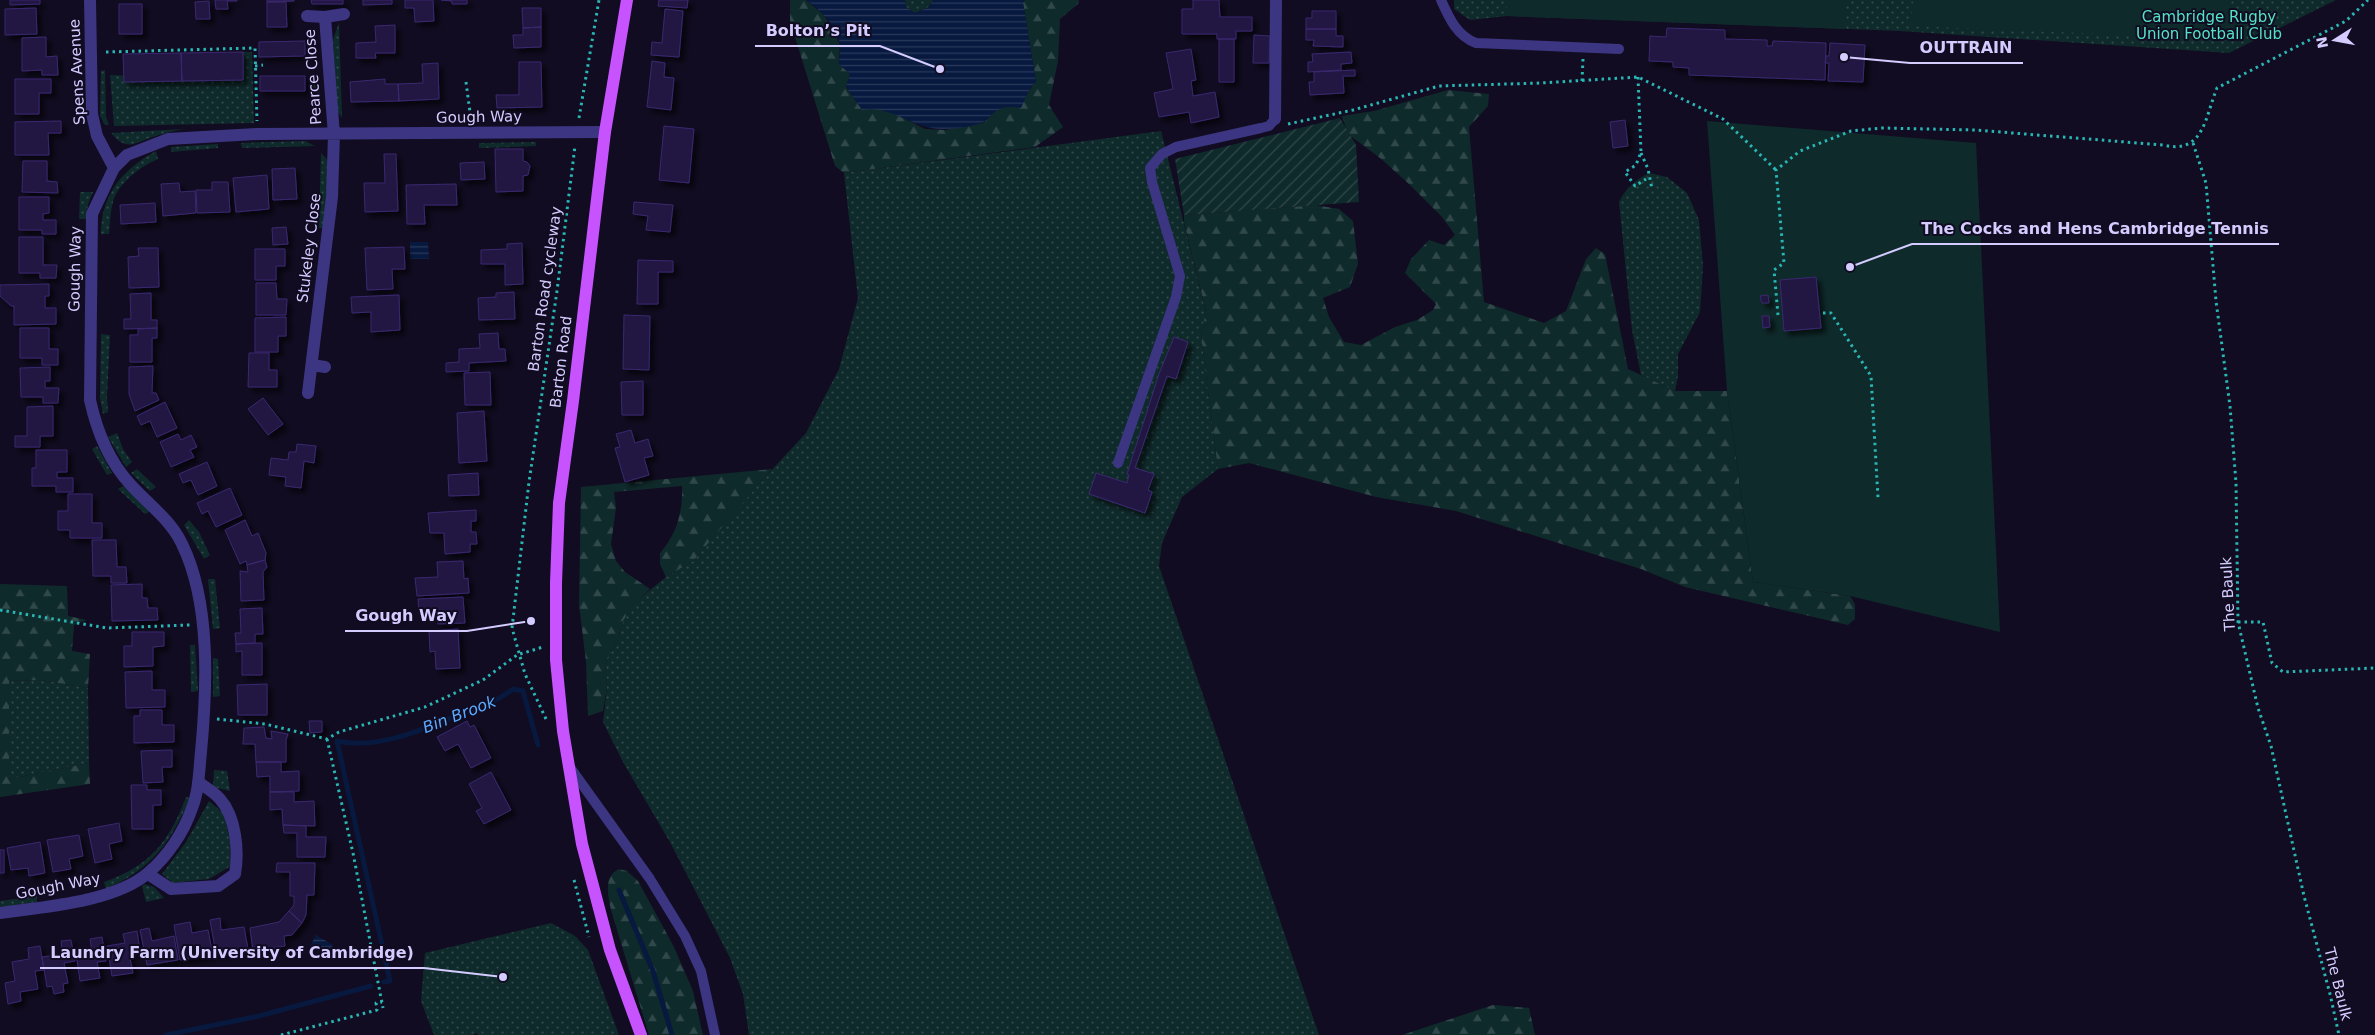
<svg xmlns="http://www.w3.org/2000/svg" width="2375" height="1035" font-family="'DejaVu Sans',sans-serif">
  <defs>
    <pattern id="grass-dots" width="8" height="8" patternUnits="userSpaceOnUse" patternTransform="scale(1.25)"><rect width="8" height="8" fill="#0f2a2b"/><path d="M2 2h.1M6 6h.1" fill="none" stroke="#31484b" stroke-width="1.8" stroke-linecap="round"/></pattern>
    <pattern id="forest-firs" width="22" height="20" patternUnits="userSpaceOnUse" patternTransform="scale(1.25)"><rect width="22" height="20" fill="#0f2a2b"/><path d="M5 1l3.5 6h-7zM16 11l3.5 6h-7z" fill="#31484b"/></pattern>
    <pattern id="garden-furrows" width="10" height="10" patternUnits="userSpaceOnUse" patternTransform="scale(1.25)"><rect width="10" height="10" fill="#0f2a2b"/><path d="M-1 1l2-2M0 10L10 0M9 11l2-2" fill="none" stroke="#31484b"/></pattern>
    <pattern id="water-rules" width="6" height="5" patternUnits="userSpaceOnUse" patternTransform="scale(1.25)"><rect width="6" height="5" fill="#07193e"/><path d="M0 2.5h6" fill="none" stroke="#2a395b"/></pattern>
    <filter id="shadow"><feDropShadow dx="4.5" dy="4.5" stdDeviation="2.5" flood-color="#0009"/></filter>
  </defs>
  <rect width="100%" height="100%" fill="#110c21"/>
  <path fill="url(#grass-dots)" d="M905,0H933L929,7L915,13L906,7Z
    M1454,0H2336L2229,53L1900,31L1507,16L1470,20L1454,9Z
    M339,23L342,118L337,111L333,39Z
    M243,52H252L254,123L114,126L110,75L243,80Z
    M105,70L106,117L109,125H105L100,116L101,71Z
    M312,77C323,83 319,96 319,108L313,114Z
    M183,129C174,131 164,133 156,136C135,142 128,153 111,133Z
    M1161,131L1206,312L1201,335L1218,469L1182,497L1162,543L1159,566L1319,1035H749L743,994L730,958L671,844L623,762L603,722L607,687L605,661L617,643L623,621L633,604L666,577L693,561L744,500L806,433L839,369L858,298L844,173Z
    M305,141L315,146L242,148L241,143Z
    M536,142V146L479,148V143Z
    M218,144V148L171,152V147Z
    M156,151L158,159C141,166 118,183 113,202C110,213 110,224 109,234H101C101,194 123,169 156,151Z
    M321,153L326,158L330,166L326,228H319Z
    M1649,173L1667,177L1687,193L1699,220L1703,266L1700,312L1678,354V376L1675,391L1641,375L1632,330L1619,202C1626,188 1635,180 1649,173Z
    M80,192H93L88,204L86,219H79Z
    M101,334L110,335L107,397L108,412L103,414L100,398Z
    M117,433L123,449L132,462L126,467L108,437Z
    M97,446L112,473L107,475L92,449Z
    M137,469L156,487L150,491L131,473Z
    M123,486L151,511L145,514L118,489Z
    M189,520L199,532L210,555L204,559L184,525Z
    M208,579H215L220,628L213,629Z
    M190,645H195L198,691L191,692Z
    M213,658L218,659L220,696L213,697Z
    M41,680L88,688L89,763L9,779V681Z
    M214,770L227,771L230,791L213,787Z
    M186,797L190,798C170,843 153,868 106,889L104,882C150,866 169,842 186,797Z
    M209,801L224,814L230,842L231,866L209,879L173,883L162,874L186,842Z
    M144,884L154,887L164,898L146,902L142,886Z
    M37,896V902L0,908V901Z
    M551,923L575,936L588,950L619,1035H478L477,1033L473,1035H434L421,1001L425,953Z"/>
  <path fill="url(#forest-firs)" d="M790,0H806L824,15L834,32L840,45L839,64L850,74L846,87L858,104L893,113L925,129L945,130L983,123L997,109L1007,106L1021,107L1028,92L1036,81L1023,3L1025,0H1079L1078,4L1060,19L1058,61L1049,105L1063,127L1035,147L844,173L835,166L790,21Z
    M1448,90L1489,94L1488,106L1469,127L1484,302L1544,323L1566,311L1586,259L1596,248L1605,254L1628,369L1675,391H1727L1753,582L1850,596L1855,604V619L1848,625L1685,587L1641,569L1456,511L1376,497L1249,463L1218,469L1201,335L1206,311L1184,222V215L1315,205L1339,209L1353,221L1358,264L1350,287L1323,298L1329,317L1344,342L1361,345L1395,327L1417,320L1433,310L1436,304L1405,273L1411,259L1429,240L1444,245L1455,235L1442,217L1409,184L1380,158L1348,134L1342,116L1374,111Z
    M772,469L693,561L666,577L660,564V553C677,534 683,511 682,486L614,492L616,508L611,544L616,561L625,572L650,589L633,605L623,621L617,643L605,661L607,687L603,711L588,716L586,662L579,605L581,487Z
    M0,584L67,586L68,616L87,620L74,625L72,651L90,654L88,688L41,680L9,681V779L89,763L90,784L0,797Z
    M619,869L627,871L638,881L674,947L693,991L703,1035H649L611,910C608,896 603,876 619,869Z
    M1493,1005L1529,1008L1535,1035H1402Z"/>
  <path fill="url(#garden-furrows)" d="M1340,118L1356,145L1359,202L1184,215L1175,159Z"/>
  <path fill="#0f2a2b" d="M1507,0H1846L1845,29L1507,16Z
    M1913,0H2229L2228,39L1911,26Z
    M1707,121L1976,143L2000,632L1850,596L1753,582L1727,391Z"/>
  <path fill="url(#water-rules)" d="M806,0H905L906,7L915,13L929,7L933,0H1025L1023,3L1036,81L1028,92L1021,108C1008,106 1000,106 990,116C987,119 985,122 981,123C970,127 955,129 943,129C914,130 892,105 862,110L846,87L850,74L839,64C839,58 841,50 840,44C836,26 821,10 806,0Z
    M410,242H428L429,259H410Z
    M316,935L333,945L327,955L310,946Z"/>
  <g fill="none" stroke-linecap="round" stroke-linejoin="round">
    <path stroke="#07193e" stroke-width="5" d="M619,890L653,971L672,1035
      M384,982L390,981L337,741C379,750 423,729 461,714C482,705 495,703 513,689L523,691L538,745
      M166,1035L259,1016L371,986"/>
  </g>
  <path fill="#221742" stroke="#3a296f" filter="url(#shadow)" d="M10,0H40V4L10,5Z
    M215,0H237V1H227L228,9H216Z
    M267,0H294V1L267,2Z
    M311,0H343V4H312Z
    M363,0H392V4L363,5Z
    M405,0H433L434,21L415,22L414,8H405Z
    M441,0H467V4H452V1Z
    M659,0H688L687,8L658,6Z
    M1193,0H1219L1220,17H1252V31H1236V39H1217V34H1182V9H1193Z
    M209,1L210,19H196L195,2Z
    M267,2H286L287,27H267Z
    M119,4H142V34H119Z
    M36,8L37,34L5,35V9Z
    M522,8H541V27L523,28Z
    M665,9L683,11L679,57L651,55L652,42L662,43Z
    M1312,11H1336V29H1306V18H1312Z
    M395,25V53H375L376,58H356V43L376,42L375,26Z
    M541,27V47L514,48L513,35H523V28Z
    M1667,28L1725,30V39L1767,40V46H1772L1773,41L1826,43L1825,80L1689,75V68L1673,67V62L1649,61L1650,36L1666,37Z
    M1306,29H1336V36H1343V47L1313,46L1314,40H1306Z
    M1254,35L1270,36L1269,63H1253Z
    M46,37V57L57,56L58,75H42V70L22,71V38Z
    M1219,39H1234V82H1219Z
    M305,41V56L259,57V42Z
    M1830,43L1865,45L1863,82L1828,81L1829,63H1825L1826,56H1829Z
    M1191,49L1196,80L1191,81L1193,96L1215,92L1219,117L1191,123L1189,112L1159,117L1154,93L1173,89L1166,53Z
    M243,52V80L182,81L181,53Z
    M1351,52L1352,63L1341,64V70L1308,72V62H1313L1312,54Z
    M181,53L182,81L124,82L123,54Z
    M652,61L665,63L664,77L674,78L671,110L647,107Z
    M519,62H541L542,107L497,108L496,95H519Z
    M438,63L439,99L399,101L398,84L423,83L422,64Z
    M1355,70V76H1343L1344,93L1310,95L1309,82H1314V72Z
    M260,76H305V91H260Z
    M15,79H51V93H39V114H15Z
    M385,79V84H398L399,101L351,102L350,82Z
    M1625,120L1628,146L1613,148L1610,122Z
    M61,121V133H48L49,155H15V122Z
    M664,126L694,129L689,183L659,180Z
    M495,149H523V161L527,162L530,166L528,175L523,176V191L496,192Z
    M384,154H396L398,211L365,212L364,183H385Z
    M23,161H47V181L57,182L58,193L22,192Z
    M484,162L485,179L461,180L460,163Z
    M295,168L297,199L273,200L272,169Z
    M267,175L269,209L236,212L233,178Z
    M212,182H228L230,212L197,213L196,190H212Z
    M179,183L180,192L195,191L196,213L163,216L161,184Z
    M456,184L457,205H424L425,224H407L406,185Z
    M19,197H49V213L43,214V220H56V234H42V230H19Z
    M634,202L673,205L670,232L646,230L648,216L633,214Z
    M155,203L156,222L121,224L120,205Z
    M286,227L288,244L273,245L272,228Z
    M19,237H43V265H57L56,278H40V273H19Z
    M522,243L523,284L505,285V264H481V250L507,249V244Z
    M404,247L405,269H392L393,289L367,290L365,248Z
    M138,248H158L159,287L129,288L128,257L139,256Z
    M255,249H285V266H276V280H255Z
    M638,260L673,261V272H658V304H637Z
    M1816,277L1821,328L1784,331L1780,280Z
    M256,283H276L277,299H287L286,315H256Z
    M49,284V296H45V308H56V324L14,325V306H11L0,296V285Z
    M514,292L515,319L479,320L478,298L496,297V293Z
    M151,293V320H157V328L124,329V319H131L130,294Z
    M399,295L400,330L371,332V312L352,313L351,297Z
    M1768,295L1769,303H1762L1760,296Z
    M624,315L650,316L649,370L623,369Z
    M1762,316H1769L1770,327L1763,328Z
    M286,317V336H278V352H255V318Z
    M20,328H49V349H58V365H42V358H20Z
    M157,328V338H152V362H130V335H138V329Z
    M498,333L499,349H505L506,361L469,363V371L446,372V363L459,362V349L480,348L479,334Z
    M1174,337L1188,342L1176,379L1167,376L1135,468L1154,474L1148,490L1152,492L1145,513L1089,494L1096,473L1127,483L1129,475L1127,474L1159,374Z
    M249,353H269V370H277V387H248Z
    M153,366L152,393H156L159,400L135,411L129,394V367Z
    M50,367V381H45V388H59L58,403H43V397H21L20,368Z
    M490,372L491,405H465L464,373Z
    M643,381V415H622L621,382Z
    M263,398L283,424L268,435L248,409Z
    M165,402L177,428L157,437L150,421L141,425L137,416Z
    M53,406V436H40V447H15V436H27V407Z
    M484,411L487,461L459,463L457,413Z
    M631,430L635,443L648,439L653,456L644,458L649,475L625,482L615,448L620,447L616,434Z
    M178,434L181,440L191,435L197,447L190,450L194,457L171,467L160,442Z
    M297,444L316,446L314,463L304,461L301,488L285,486L286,477L269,475L271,458L288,460L289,452H296Z
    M36,450H67V472H57V478H73V492H56V486H32V468H36Z
    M207,462L217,486L198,495L191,480L183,483L179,474Z
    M478,473L479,495L449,496L448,475Z
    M230,488L242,515L216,527L208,511L202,514L197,503Z
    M68,494H92V523H102V538H70V530H58V511H68Z
    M476,510V521H471V532H476L477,544H470V552L445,554L444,533H430L428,513Z
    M245,520L252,536L258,533L266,553L265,560L247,565L246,561L240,564L225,530Z
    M92,540H116L117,567H126L127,583H111V576H93Z
    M265,560L267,567L263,572L264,600L241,601L240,571L248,572L247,565Z
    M463,561L464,579L468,578L469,593L417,596L415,578L438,577L437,562Z
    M142,584V598H147L148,608H157L158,620L112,621L111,585Z
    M463,597L465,623L438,624L437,613L419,614L418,599Z
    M262,608L263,634H255V643L236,644L235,633H241L240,609Z
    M458,629L460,668L436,669L435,651L430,652L429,631Z
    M132,632H164V646L153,647V666L124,667V646H132Z
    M262,643V675H242V651L236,652V644Z
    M152,671V690H165V707L126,708L125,672Z
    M267,684V715H238L237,685Z
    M140,710H162V725H174V742L134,743V716H140Z
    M309,721H322V732L310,733Z
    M467,721L470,727L474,725L491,758L471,768L458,744L445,751L437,737Z
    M264,727L266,738L272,739L271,731L288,734L286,740V762H256L255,744H243L244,728Z
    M172,750V767H162L163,782L143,783L141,751Z
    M256,762H281V772L299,771V791L270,792V776L257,777Z
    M491,772L511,810L484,824L476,811L482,808L469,784Z
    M131,785H147V790H161V805H153V829H132Z
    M270,792H294V802L314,801L315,826L283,825L282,809L270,810Z
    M119,823L122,841L109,844L112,859L95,863L88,829Z
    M283,825L306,826V837H326L325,857H297V833H284Z
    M79,835L83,856L69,859L71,869L53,872L47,840Z
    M40,842L45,873L29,876L28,868L11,870L7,848Z
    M0,850H4V873H0Z
    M277,863H315L314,895H307L306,915L302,923L289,911L294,905V896H290V872H276Z
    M289,911L302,923L292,935L284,936L285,946L253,951L250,928L279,922Z
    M220,918L221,930L244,927L248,949L216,954L210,920Z
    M190,922L192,933L208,930L213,955L180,960L174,925Z
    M149,928L152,941L174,936L178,960L147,965L140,930Z
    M137,931L140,951L129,953L133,973L112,976L107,946L125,943L123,934Z
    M102,937L106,961L97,962L100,978L80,981L76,953L92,951L90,939Z
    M71,940L75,961L64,963L68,983L63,984L64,992L54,994L52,986L47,987L42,957L63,954L61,941Z
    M40,946L44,970L35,971L38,989L20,992L21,1001L8,1004L5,983L15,981L12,962L29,959L28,948Z"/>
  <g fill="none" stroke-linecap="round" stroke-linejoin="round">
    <path stroke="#29b6b4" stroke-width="3" stroke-dasharray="2.5 4" stroke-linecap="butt" d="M106,52L255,48L257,121
      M255,66L263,65
      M1638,77L1641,152L1636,165L1625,172L1635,186L1646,179
      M1582,81L1583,59
      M466,82L471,120
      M579,118L599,0
      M1288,124L1353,110L1439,86L1541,83L1638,77L1723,119L1776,170
      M2193,143L2206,183L2216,301L2230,406L2236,483L2238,622L2258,708L2271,746L2304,896L2330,994L2339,1035
      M1641,153L1648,169L1652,189
      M1823,313H1831L1871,376L1878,498
      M1778,315L1774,270L1784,263L1776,170L1800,151L1851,131L1882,128L1975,130L2163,145C2204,155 2205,117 2217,88L2346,21L2368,0
      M0,610L107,628L190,625
      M2238,622H2263L2272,663L2283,672L2375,668
      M217,719L265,724L327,739L339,732L425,707L483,680L517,655L543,647
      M546,719L525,674L512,628L529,482L557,291L575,146
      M327,739L353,853L383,1008
      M574,880L589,937
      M281,1035L377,1010L376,1003L382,1002"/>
    <path stroke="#3c3581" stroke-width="10" d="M1441,0C1449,18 1457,36 1476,43L1619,49
      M1118,463L1176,297L1180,276L1152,182L1150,168L1162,154L1176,147L1261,128L1269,126L1275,119
      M569,766L650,879L685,936L701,971L715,1035"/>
    <path stroke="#3c3581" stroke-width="12" d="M90,0L92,114L97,136L114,168
      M307,16L325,17L344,14
      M1275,119L1276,0
      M312,365L325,367
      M308,393L332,197L334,135L325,17
      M148,874L171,889L218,886L235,874C239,851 236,817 220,799C214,792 205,787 198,782
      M0,913C43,907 115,902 148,873C167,857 184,832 192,808C199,791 199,771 201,752C207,688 211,603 182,544C171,520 147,503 130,484C108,460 97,432 90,400L92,214L114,168L127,155L168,139L257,134L605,132"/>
    <path stroke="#c753ff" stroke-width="12" d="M627,0L605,132L573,401L559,503L556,583V660L563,731L582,844L610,950L641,1035"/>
  </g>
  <g text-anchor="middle" stroke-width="4" stroke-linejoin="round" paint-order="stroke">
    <g font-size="15" fill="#54e3c6" stroke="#110c21">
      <text x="2209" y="22">Cambridge Rugby<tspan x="2209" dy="17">Union Football Club</tspan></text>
    </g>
    <g font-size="15" fill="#d4ccff" stroke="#110c21">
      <text transform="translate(77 72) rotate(-93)" y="5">Spens Avenue</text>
      <text transform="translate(313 77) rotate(-94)" y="5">Pearce Close</text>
      <text transform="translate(479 117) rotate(-1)" y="5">Gough Way</text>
      <text transform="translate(309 248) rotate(-83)" y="5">Stukeley Close</text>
      <text transform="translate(75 269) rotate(-89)" y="5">Gough Way</text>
      <text transform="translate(545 289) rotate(-82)" y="5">Barton Road cycleway</text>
      <text transform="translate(561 362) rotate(-83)" y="5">Barton Road</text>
      <text transform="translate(2228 594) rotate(-93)" y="5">The Baulk</text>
      <text transform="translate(58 886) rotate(-11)" y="5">Gough Way</text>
      <text transform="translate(2338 984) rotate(76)" y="5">The Baulk</text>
    </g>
    <g font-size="16" font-style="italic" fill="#5aabff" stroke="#110c21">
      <text transform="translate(459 714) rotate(-21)" y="6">Bin Brook</text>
    </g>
  </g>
  <path fill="none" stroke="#d4ccff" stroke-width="2" d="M940 69L880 46H755M1844 57L1910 63H2023M1850 267L1912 244H2279M531 621L467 631H345M503 977L424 968H40"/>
  <g fill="#d4ccff" stroke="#110c21" stroke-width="2">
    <circle cx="940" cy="69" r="5"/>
    <circle cx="1844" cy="57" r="5"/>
    <circle cx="1850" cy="267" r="5"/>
    <circle cx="531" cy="621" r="5"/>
    <circle cx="503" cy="977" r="5"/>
  </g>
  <g font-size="16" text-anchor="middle" font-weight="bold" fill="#d4ccff" stroke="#110c21" stroke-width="4" stroke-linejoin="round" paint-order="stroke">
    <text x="818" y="36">Bolton’s Pit</text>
    <text x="1966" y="53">OUTTRAIN</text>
    <text x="2095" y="234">The Cocks and Hens Cambridge Tennis</text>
    <text x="406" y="621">Gough Way</text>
    <text x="232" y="958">Laundry Farm (University of Cambridge)</text>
  </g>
  <g transform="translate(2335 40) rotate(259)" stroke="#110c21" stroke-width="4" paint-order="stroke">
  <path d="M0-4L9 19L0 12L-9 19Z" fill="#d4ccff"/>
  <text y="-8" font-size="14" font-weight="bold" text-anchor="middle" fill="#d4ccff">N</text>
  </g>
</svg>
